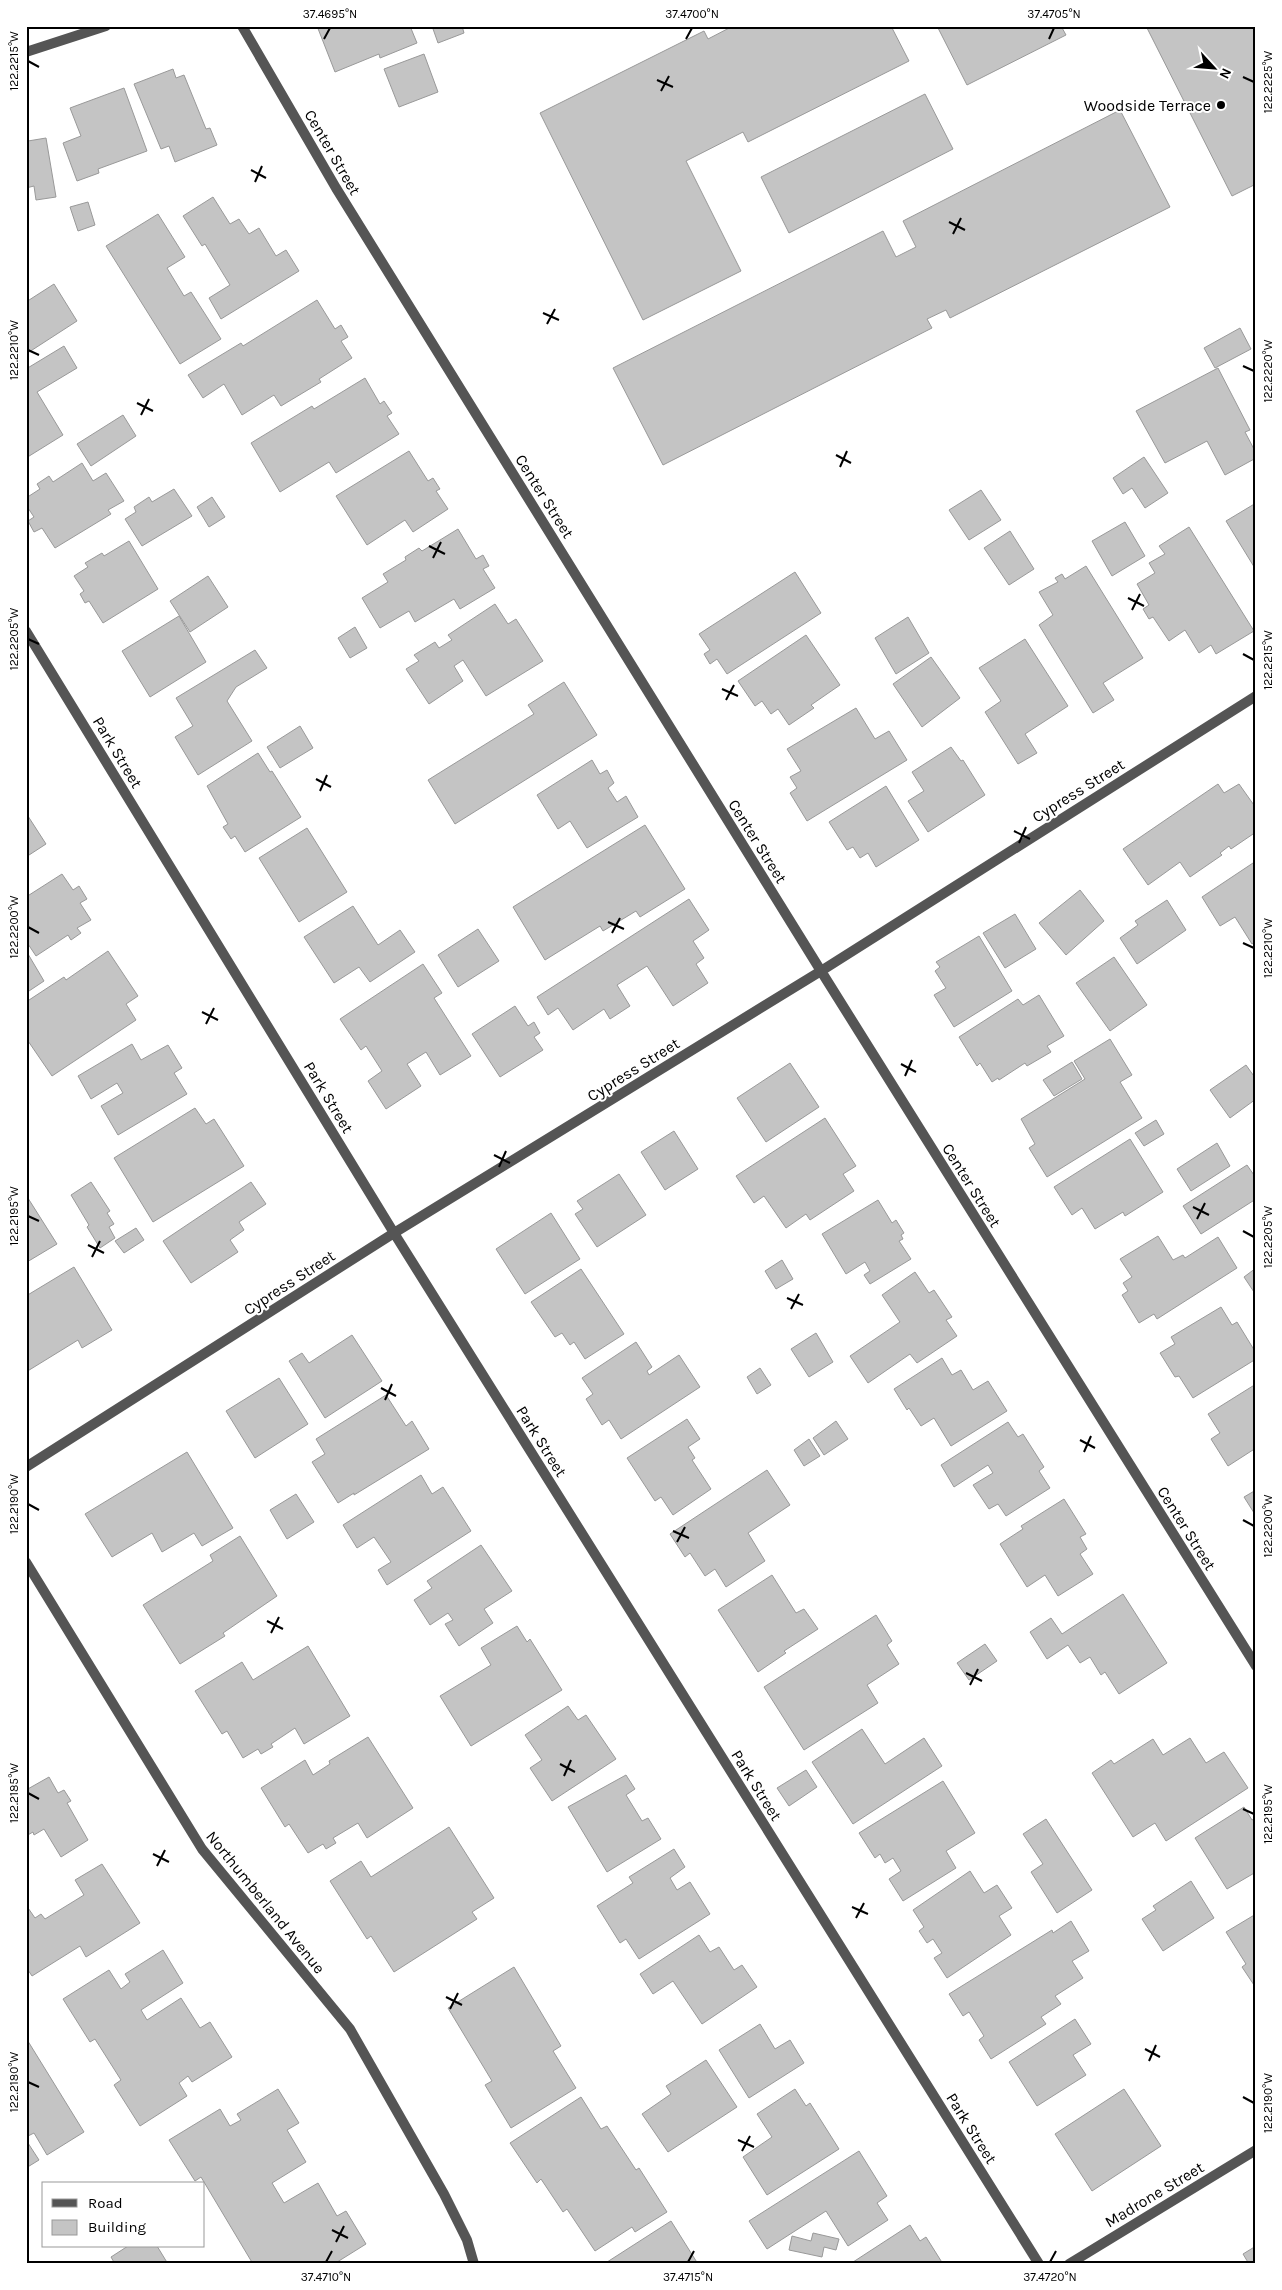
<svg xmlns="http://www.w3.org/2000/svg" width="1282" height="2290" font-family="Karla,sans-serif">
  <rect width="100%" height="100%" fill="#fff"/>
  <path fill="#c4c4c4" stroke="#999" d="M317,26H410L417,43L380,58L379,54L335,72Z
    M432,26H462L464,33L438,43Z
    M733,26H891L909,61L748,142L743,132L686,161L741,271L643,320L540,113L704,31L708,39Z
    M937,26H1061L1066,35L967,85Z
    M1146,26H1256V184L1232,196Z
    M424,54L438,92L399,107L384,69Z
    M173,69L176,78L184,75L206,129L210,128L217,145L175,162L169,146L161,149L134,84Z
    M124,88L147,151L98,169L99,173L77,181L63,143L81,136L70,108Z
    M925,94L953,149L789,233L761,177Z
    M1120,110L1170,207L950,318L946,310L927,319L932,328L663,465L613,368L883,231L896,257L916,247L903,221Z
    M27,130L28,141L46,138L56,197L36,200L34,186L26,188Z
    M213,197L230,224L239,219L249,234L259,228L276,256L286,250L299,271L221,319L209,298L230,285L205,244L202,246L183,216Z
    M88,202L95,225L78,231L70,207Z
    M158,214L185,257L167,268L184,296L191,292L221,339L180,364L106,246Z
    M54,284L77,321L26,354V302Z
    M317,300L335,329L341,325L348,337L341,341L352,358L319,379L321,382L281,406L274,395L242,415L224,384L203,398L188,375L241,343L243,346Z
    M1240,328L1251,349L1215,368L1204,348Z
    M64,346L77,368L37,392L63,435L26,458V369Z
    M1218,368L1250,430L1245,432L1256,453V458L1225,475L1207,441L1165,463L1136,411Z
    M365,378L380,404L384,401L392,413L387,416L399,434L336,473L329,462L280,492L251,443L312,406L314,409Z
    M123,415L136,436L91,466L77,444Z
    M409,451L428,481L433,478L440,489L436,491L448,509L413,532L405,520L367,545L336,496Z
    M1144,457L1168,493L1145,508L1132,488L1123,494L1113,478Z
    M82,463L93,481L106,473L124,501L108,510L111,514L55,548L42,528L34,532L28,521L34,517L26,505V498L40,489L37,484L49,476L53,482Z
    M174,489L192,516L142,546L125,519L136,512L134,507L149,497L152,502Z
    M981,490L1001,520L969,540L949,510Z
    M212,497L225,517L209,527L197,507Z
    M1256,503V570L1226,521Z
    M1125,522L1145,556L1112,576L1092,541Z
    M1189,527L1254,631L1216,654L1211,645L1199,653L1185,630L1169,641L1153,617L1149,619L1143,609L1149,605L1137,584L1155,573L1149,563L1165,554L1159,546Z
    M458,529L476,559L483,555L489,566L483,569L495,588L460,609L454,599L415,622L409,611L380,628L362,598L388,582L383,574L406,560L405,557L419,548L422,551Z
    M1010,531L1034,569L1009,585L984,548Z
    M129,541L158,589L103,623L89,601L85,603L80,594L84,591L74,576L88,567L85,563L102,553L104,556Z
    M1086,566L1143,658L1103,683L1114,700L1093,713L1039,625L1053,615L1039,592L1058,582L1055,578L1062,574L1065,579Z
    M795,572L821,613L727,674L717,659L710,664L704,654L710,650L699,634Z
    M208,576L228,607L190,632L170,601Z
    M495,604L508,624L516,619L543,661L486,696L463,660L454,666L463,681L429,704L406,669L419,661L414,655L435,642L439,648L452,640L448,635Z
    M179,616L206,662L150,697L122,651Z
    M908,617L929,653L896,674L875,638Z
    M355,627L367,648L350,658L338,638Z
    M806,635L840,685L811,705L814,708L789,725L778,709L771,714L762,701L755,706L738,681Z
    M1025,639L1068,706L1025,734L1037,753L1018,764L985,712L1001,701L979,668Z
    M255,650L267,668L236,687L227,701L252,741L198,775L175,737L193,726L176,698Z
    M931,657L960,698L922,727L893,684Z
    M564,682L597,735L455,824L428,780L534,714L528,705Z
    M856,708L875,739L889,731L907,760L807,821L790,793L797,788L790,777L801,771L787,749Z
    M300,726L313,748L280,768L267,747Z
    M951,747L961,761L963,760L985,795L928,832L908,801L924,791L912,772Z
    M258,753L270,772L272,771L301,817L245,852L235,836L231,839L223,827L228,824L207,786Z
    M592,760L600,774L607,770L614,783L608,788L617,802L626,796L638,817L587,848L570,821L558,829L537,795Z
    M1218,784L1224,793L1239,784L1256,808V832L1231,849L1229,846L1220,853L1222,855L1190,877L1180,862L1148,885L1123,849Z
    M886,786L919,840L876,867L868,853L860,858L853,847L847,850L829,822Z
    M26,813L46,844L26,857Z
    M645,825L685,889L640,917L636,911L603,931L600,926L545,960L513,907Z
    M307,828L347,892L299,922L259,858Z
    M1256,861V941L1252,944L1235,917L1220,926L1202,897Z
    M62,874L73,890L79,886L87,899L80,903L91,920L77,928L81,933L71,940L68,935L36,956L26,941V897Z
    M1080,890L1104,921L1066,955L1039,923Z
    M689,899L709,930L693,941L704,958L696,964L708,983L673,1006L647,966L617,985L630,1006L610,1019L604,1009L573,1030L558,1008L548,1015L537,997Z
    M1167,900L1186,930L1137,964L1120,938L1138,925L1135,921Z
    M353,906L378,945L400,930L415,952L370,982L359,967L334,983L304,937Z
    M1015,914L1036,949L1005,968L983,933Z
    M478,929L499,961L458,987L438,955Z
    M979,936L1012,991L954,1027L934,995L946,988L935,971L940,967L936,962Z
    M108,951L138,996L126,1004L136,1020L52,1076L26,1038V1002L64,977L66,980Z
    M28,954L44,981L26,993V955Z
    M1114,957L1147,1005L1110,1031L1076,983Z
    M423,964L442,993L434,998L471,1056L440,1075L426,1052L407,1064L421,1086L386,1109L368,1081L382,1071L366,1046L361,1050L340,1019Z
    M1039,995L1064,1036L1047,1046L1051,1052L1027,1066L1025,1063L999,1080L998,1078L992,1082L980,1063L977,1066L959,1037L1018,999L1023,1005Z
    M515,1006L528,1026L534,1022L540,1033L534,1037L543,1050L500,1077L472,1034Z
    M1110,1039L1132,1075L1120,1082L1142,1118L1047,1177L1029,1148L1035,1144L1021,1119L1085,1079L1074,1061Z
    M132,1044L141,1060L168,1045L182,1068L174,1073L187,1094L118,1135L101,1106L123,1093L117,1083L91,1099L78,1076Z
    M1072,1062L1082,1079L1054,1096L1043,1080Z
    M790,1063L819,1107L766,1142L737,1098Z
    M1246,1065L1256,1079V1099L1230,1118L1210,1090Z
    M195,1108L206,1124L214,1119L244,1166L153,1222L114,1158Z
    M825,1118L856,1166L843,1174L854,1191L810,1220L806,1214L786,1228L764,1196L754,1203L736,1176Z
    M1156,1120L1164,1134L1144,1146L1135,1133Z
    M674,1131L698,1169L665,1190L641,1152Z
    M1130,1139L1163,1192L1125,1216L1123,1212L1095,1229L1082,1208L1072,1215L1054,1187Z
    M1217,1143L1230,1166L1191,1191L1177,1169Z
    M1247,1165L1256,1178V1199L1201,1234L1183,1206Z
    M619,1174L646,1215L597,1247L575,1214L583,1209L577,1201Z
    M91,1182L110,1211L107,1213L114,1224L109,1227L115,1238L100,1248L87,1227L89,1225L71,1195Z
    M251,1182L266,1204L239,1222L244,1230L230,1240L238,1252L191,1283L163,1241Z
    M26,1195L57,1244L27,1262L26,1261Z
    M878,1200L892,1223L896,1220L904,1233L901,1235L903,1239L899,1241L911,1259L870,1284L864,1275L870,1271L865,1262L846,1274L822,1234Z
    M551,1213L580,1259L525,1294L496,1249Z
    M136,1228L144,1240L124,1253L115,1241Z
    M1158,1236L1173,1260L1183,1255L1185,1258L1218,1237L1237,1268L1157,1319L1154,1314L1139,1323L1122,1295L1128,1291L1123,1283L1132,1277L1120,1259Z
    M782,1260L793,1279L776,1289L765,1271Z
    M74,1267L112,1330L82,1348L78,1340L26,1372V1296Z
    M1256,1268V1295L1244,1277Z
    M581,1269L624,1334L585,1359L574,1342L570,1345L562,1333L555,1337L531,1302Z
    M915,1272L929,1293L934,1290L952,1317L946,1320L957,1336L917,1363L910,1354L868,1383L850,1356L900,1322L882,1295Z
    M1221,1307L1232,1325L1237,1322L1256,1353V1359L1193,1398L1179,1376L1175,1377L1160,1353L1175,1344L1171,1337Z
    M816,1333L833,1362L809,1377L791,1349Z
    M352,1335L382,1381L325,1418L289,1361L302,1353L309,1363Z
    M636,1342L652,1367L647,1371L649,1375L679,1355L700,1387L621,1439L609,1420L602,1425L586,1399L593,1394L582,1378Z
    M942,1358L952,1375L961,1370L973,1390L988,1381L1007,1411L951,1446L934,1418L921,1426L909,1408L907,1410L894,1389Z
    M760,1368L771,1385L757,1394L747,1377Z
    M279,1378L308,1424L255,1458L226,1411Z
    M1256,1384V1448L1228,1466L1211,1439L1220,1433L1208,1414Z
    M386,1395L406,1426L412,1421L429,1449L354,1495V1493L338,1503L312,1462L325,1454L316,1439Z
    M687,1419L700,1439L688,1447L695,1458L692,1460L711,1489L673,1515L661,1497L655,1501L627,1458Z
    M836,1421L848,1439L824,1455L813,1438Z
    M1008,1422L1018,1437L1023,1434L1044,1467L1039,1471L1050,1488L1006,1516L998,1504L989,1509L973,1485L993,1473L988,1465L954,1487L941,1465Z
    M809,1439L820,1456L804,1466L794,1450Z
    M187,1452L233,1528L202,1546L194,1533L162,1552L152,1533L112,1557L85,1514Z
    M767,1470L790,1505L748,1533L765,1561L726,1587L715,1569L705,1576L690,1553L685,1557L670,1534Z
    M421,1475L432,1494L443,1487L471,1531L387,1585L378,1570L391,1562L374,1537L357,1548L343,1525Z
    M1256,1490V1516L1244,1497Z
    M296,1494L314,1522L287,1539L270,1510Z
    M1064,1499L1086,1534L1080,1537L1087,1549L1080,1554L1093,1574L1058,1596L1045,1575L1027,1587L1000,1544L1023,1529L1021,1526Z
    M240,1536L277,1596L223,1633L225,1636L180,1664L143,1605L213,1561L210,1555Z
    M481,1545L512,1591L484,1609L493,1623L459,1646L445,1624L453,1620L448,1613L430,1625L414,1600L432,1588L427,1581Z
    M772,1575L796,1613L804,1609L818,1629L784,1651L786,1653L758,1672L718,1610Z
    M1123,1594L1167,1663L1119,1694L1105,1672L1101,1675L1090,1657L1080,1663L1068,1645L1047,1659L1030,1632L1051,1618L1062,1634Z
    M876,1615L892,1641L887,1645L899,1664L867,1685L878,1703L804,1750L764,1687Z
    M517,1626L527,1642L530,1639L562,1690L471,1746L440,1696L491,1665L481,1648Z
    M985,1644L997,1661L969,1680L957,1663Z
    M308,1646L350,1716L304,1744L295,1728L271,1744L273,1747L261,1754L258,1749L243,1758L227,1731L222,1734L195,1691L242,1662L253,1680Z
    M568,1706L578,1720L586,1715L616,1759L552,1801L530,1768L542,1760L525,1735Z
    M862,1729L885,1764L924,1738L942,1766L853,1824L812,1762Z
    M368,1737L413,1808L367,1838L358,1823L333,1838L336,1843L326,1849L323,1844L308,1853L289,1824L285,1827L261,1788L305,1760L313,1775L330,1764L329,1761Z
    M1190,1738L1206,1763L1224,1752L1248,1788L1166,1841L1155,1823L1133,1837L1092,1773L1111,1760L1114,1764L1153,1739L1163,1755Z
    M806,1770L817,1787L789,1806L777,1788Z
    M626,1775L635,1789L626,1795L642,1821L648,1818L661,1839L607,1872L568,1807Z
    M49,1777L58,1793L64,1790L71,1801L67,1803L88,1840L61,1857L44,1829L34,1835L33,1832L26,1836V1790Z
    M943,1781L975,1833L946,1851L956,1868L903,1901L889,1879L901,1871L893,1858L885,1863L880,1854L875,1858L859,1833Z
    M1244,1807L1252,1820L1256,1818V1872L1227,1889L1195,1838Z
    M1046,1819L1092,1890L1057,1913L1031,1872L1043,1864L1023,1834Z
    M449,1827L494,1898L472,1912L477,1919L394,1972L371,1936L367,1939L330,1881L361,1861L371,1877Z
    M674,1849L685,1867L670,1878L677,1890L690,1882L710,1914L639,1959L626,1939L620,1943L597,1906L633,1883L629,1877Z
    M102,1864L140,1923L86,1957L80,1946L32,1976L26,1967V1905L35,1918L41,1914L45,1919L84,1895L75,1880Z
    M970,1871L984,1893L997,1885L1012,1908L999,1916L1011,1935L947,1978L934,1958L942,1953L933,1939L927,1943L919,1931L924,1927L913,1910Z
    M1191,1881L1214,1918L1163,1951L1142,1919L1156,1910L1153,1906Z
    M1256,1914V1988L1242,1967L1246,1964L1226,1932Z
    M1071,1921L1089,1951L1072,1961L1083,1978L1055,1996L1061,2004L1041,2017L1046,2024L991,2059L979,2040L984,2036L969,2012L963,2016L949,1994L1052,1930L1053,1933Z
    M699,1935L710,1952L719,1947L734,1970L742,1965L757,1987L702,2024L673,1981L653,1994L640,1974Z
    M163,1950L183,1983L141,2010L147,2020L181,1998L200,2028L210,2022L232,2057L192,2082L188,2076L179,2083L187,2096L140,2126L114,2085L121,2080L95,2039L90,2042L63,1999L109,1970L121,1989L130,1982L125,1974Z
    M514,1967L561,2046L553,2051L576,2088L511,2128L485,2085L492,2081L448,2008Z
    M1075,2019L1091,2044L1073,2055L1086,2075L1037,2106L1009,2062Z
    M760,2024L775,2049L790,2040L804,2063L749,2098L719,2050Z
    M26,2038L84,2132L47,2155L34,2133L26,2137Z
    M706,2060L737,2107L668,2152L642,2114L671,2094L666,2086Z
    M278,2089L299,2123L287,2130L306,2162L272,2183L284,2203L318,2183L337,2216L346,2211L366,2244L334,2264H253L201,2177L195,2181L169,2140L220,2109L230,2126L241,2120L237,2114Z
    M795,2089L806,2106L810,2103L839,2149L767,2195L743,2157L772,2137L757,2114Z
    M1124,2089L1161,2146L1092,2191L1055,2134Z
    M581,2097L601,2129L607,2126L636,2170L639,2168L667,2212L635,2232L632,2227L595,2251L567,2209L563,2212L541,2179L537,2183L510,2143Z
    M26,2140L39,2160L26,2168Z
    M859,2151L887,2196L877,2203L888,2220L848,2246L826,2211L767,2249L749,2221Z
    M671,2221L698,2264H604Z
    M910,2225L920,2241L926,2237L943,2264H850Z
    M813,2233L839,2239L836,2250L824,2247L822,2257L789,2250L792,2236L811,2241Z
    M128,2246H157L168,2264H115L111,2257Z
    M1256,2246V2264H1249L1243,2254Z"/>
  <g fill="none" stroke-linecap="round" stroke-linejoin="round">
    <path stroke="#555" stroke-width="10" d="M242,26L336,188L821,971L1256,1666
      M26,52L106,26
      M26,631L394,1233L1039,2264
      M26,1467L394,1233L821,971L1256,696
      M26,1562L202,1849L350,2029L444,2194L467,2240L474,2264
      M1069,2264L1256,2150"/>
  </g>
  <path fill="none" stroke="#000" stroke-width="2" d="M324,39L330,28M686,39L692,28M1049,39L1054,28M28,61L39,67M1243,77L1254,82M657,80L673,87M661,91L669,76M251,170L266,178M255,182L262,166M949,222L965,230M953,234L961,218M543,313L559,320M547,324L555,309M28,350L39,355M1243,366L1254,371M137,403L153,411M141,415L149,399M836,455L851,463M840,467L847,451M429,546L445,554M433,558L441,542M1128,598L1144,606M1132,610L1140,594M28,639L39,644M1243,654L1254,660M722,689L738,696M726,700L734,685M316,779L331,787M320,791L327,775M1014,831L1030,839M1019,843L1026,827M608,922L624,929M28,927L39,933M612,933L620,918M1243,943L1254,948M202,1012L218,1020M206,1024L214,1008M901,1064L916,1072M905,1076L912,1060M494,1155L510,1163M499,1167L506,1151M1193,1207L1209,1215M28,1216L39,1221M1197,1219L1205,1203M1243,1231L1254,1237M88,1245L104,1253M92,1257L100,1241M787,1298L803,1305M791,1309L799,1294M381,1388L396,1396M385,1400L392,1384M1080,1440L1095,1448M1084,1452L1091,1436M28,1504L39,1510M1243,1520L1254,1526M673,1531L689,1538M677,1542L685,1527M267,1621L283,1629M271,1633L279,1617M966,1673L982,1681M970,1685L978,1669M560,1764L575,1772M564,1776L571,1760M28,1793L39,1799M1243,1809L1254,1814M153,1854L169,1862M157,1866L165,1850M852,1907L868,1914M856,1918L864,1903M446,1997L462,2005M450,2009L458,1993M1145,2049L1160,2057M1149,2061L1156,2045M28,2082L39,2087M1243,2097L1254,2103M738,2140L754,2147M742,2151L750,2136M332,2230L348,2238M336,2242L344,2226M326,2262L332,2251M688,2262L694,2251M1050,2262L1056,2251"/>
  <circle fill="#000" stroke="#fff" stroke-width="2" cx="1221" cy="105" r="5"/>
  <g text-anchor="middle" stroke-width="4" stroke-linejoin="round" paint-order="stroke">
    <g font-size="16" fill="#000" stroke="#fff" text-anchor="end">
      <text x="1211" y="111">Woodside Terrace</text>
    </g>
    <g font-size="16" fill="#000" stroke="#fff">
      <text transform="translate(333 152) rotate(60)" y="6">Center Street</text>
      <text transform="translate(545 496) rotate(58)" y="6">Center Street</text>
      <text transform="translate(118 752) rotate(59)" y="6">Park Street</text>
      <text transform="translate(1078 790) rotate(-32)" y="6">Cypress Street</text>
      <text transform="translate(758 841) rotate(58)" y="6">Center Street</text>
      <text transform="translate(633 1069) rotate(-32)" y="6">Cypress Street</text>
      <text transform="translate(329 1097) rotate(59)" y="6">Park Street</text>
      <text transform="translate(972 1185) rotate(58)" y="6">Center Street</text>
      <text transform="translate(289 1282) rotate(-33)" y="6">Cypress Street</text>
      <text transform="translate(542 1441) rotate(58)" y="6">Park Street</text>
      <text transform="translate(1187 1528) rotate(58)" y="6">Center Street</text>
      <text transform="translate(757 1785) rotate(58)" y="6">Park Street</text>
      <text transform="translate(266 1902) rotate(51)" y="6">Northumberland Avenue</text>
      <text transform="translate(972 2128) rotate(58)" y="6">Park Street</text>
      <text transform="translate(1154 2194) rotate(-31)" y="6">Madrone Street</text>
    </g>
  </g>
  <rect width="1282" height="2290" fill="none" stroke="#ffffff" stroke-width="55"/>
  <rect x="42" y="2182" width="162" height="65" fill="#ffffff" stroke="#999999"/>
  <rect x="52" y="2199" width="25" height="8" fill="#555555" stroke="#999999"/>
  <text x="88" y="2208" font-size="15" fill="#000000">Road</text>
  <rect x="52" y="2220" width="25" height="15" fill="#c4c4c4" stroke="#999999"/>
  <text x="88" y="2232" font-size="15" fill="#000000">Building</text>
  <g transform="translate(1214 68) rotate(116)" stroke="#ffffff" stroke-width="4" paint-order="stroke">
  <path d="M0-4L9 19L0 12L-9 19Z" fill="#000000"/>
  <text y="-8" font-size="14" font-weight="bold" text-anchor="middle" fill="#000000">N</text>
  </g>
  <rect x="28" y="28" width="1226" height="2234" fill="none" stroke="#000" stroke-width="2"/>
  <g font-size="12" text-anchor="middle" fill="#000">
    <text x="330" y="18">37.4695°N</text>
    <text x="692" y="18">37.4700°N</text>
    <text x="1054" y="18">37.4705°N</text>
    <text transform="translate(14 61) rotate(-90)" y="4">122.2215°W</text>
    <text transform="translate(1268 82) rotate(-90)" y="4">122.2225°W</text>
    <text transform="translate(14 350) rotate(-90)" y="4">122.2210°W</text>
    <text transform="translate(1268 371) rotate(-90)" y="4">122.2220°W</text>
    <text transform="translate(14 639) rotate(-90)" y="4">122.2205°W</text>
    <text transform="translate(1268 660) rotate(-90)" y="4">122.2215°W</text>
    <text transform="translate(14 927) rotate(-90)" y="4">122.2200°W</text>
    <text transform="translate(1268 948) rotate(-90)" y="4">122.2210°W</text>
    <text transform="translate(14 1216) rotate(-90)" y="4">122.2195°W</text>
    <text transform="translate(1268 1237) rotate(-90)" y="4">122.2205°W</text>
    <text transform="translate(14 1504) rotate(-90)" y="4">122.2190°W</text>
    <text transform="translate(1268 1526) rotate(-90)" y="4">122.2200°W</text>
    <text transform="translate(14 1793) rotate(-90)" y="4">122.2185°W</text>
    <text transform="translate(1268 1814) rotate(-90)" y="4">122.2195°W</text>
    <text transform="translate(14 2082) rotate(-90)" y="4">122.2180°W</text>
    <text transform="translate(1268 2103) rotate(-90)" y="4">122.2190°W</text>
    <text x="326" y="2281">37.4710°N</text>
    <text x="688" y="2281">37.4715°N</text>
    <text x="1050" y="2281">37.4720°N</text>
  </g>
</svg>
